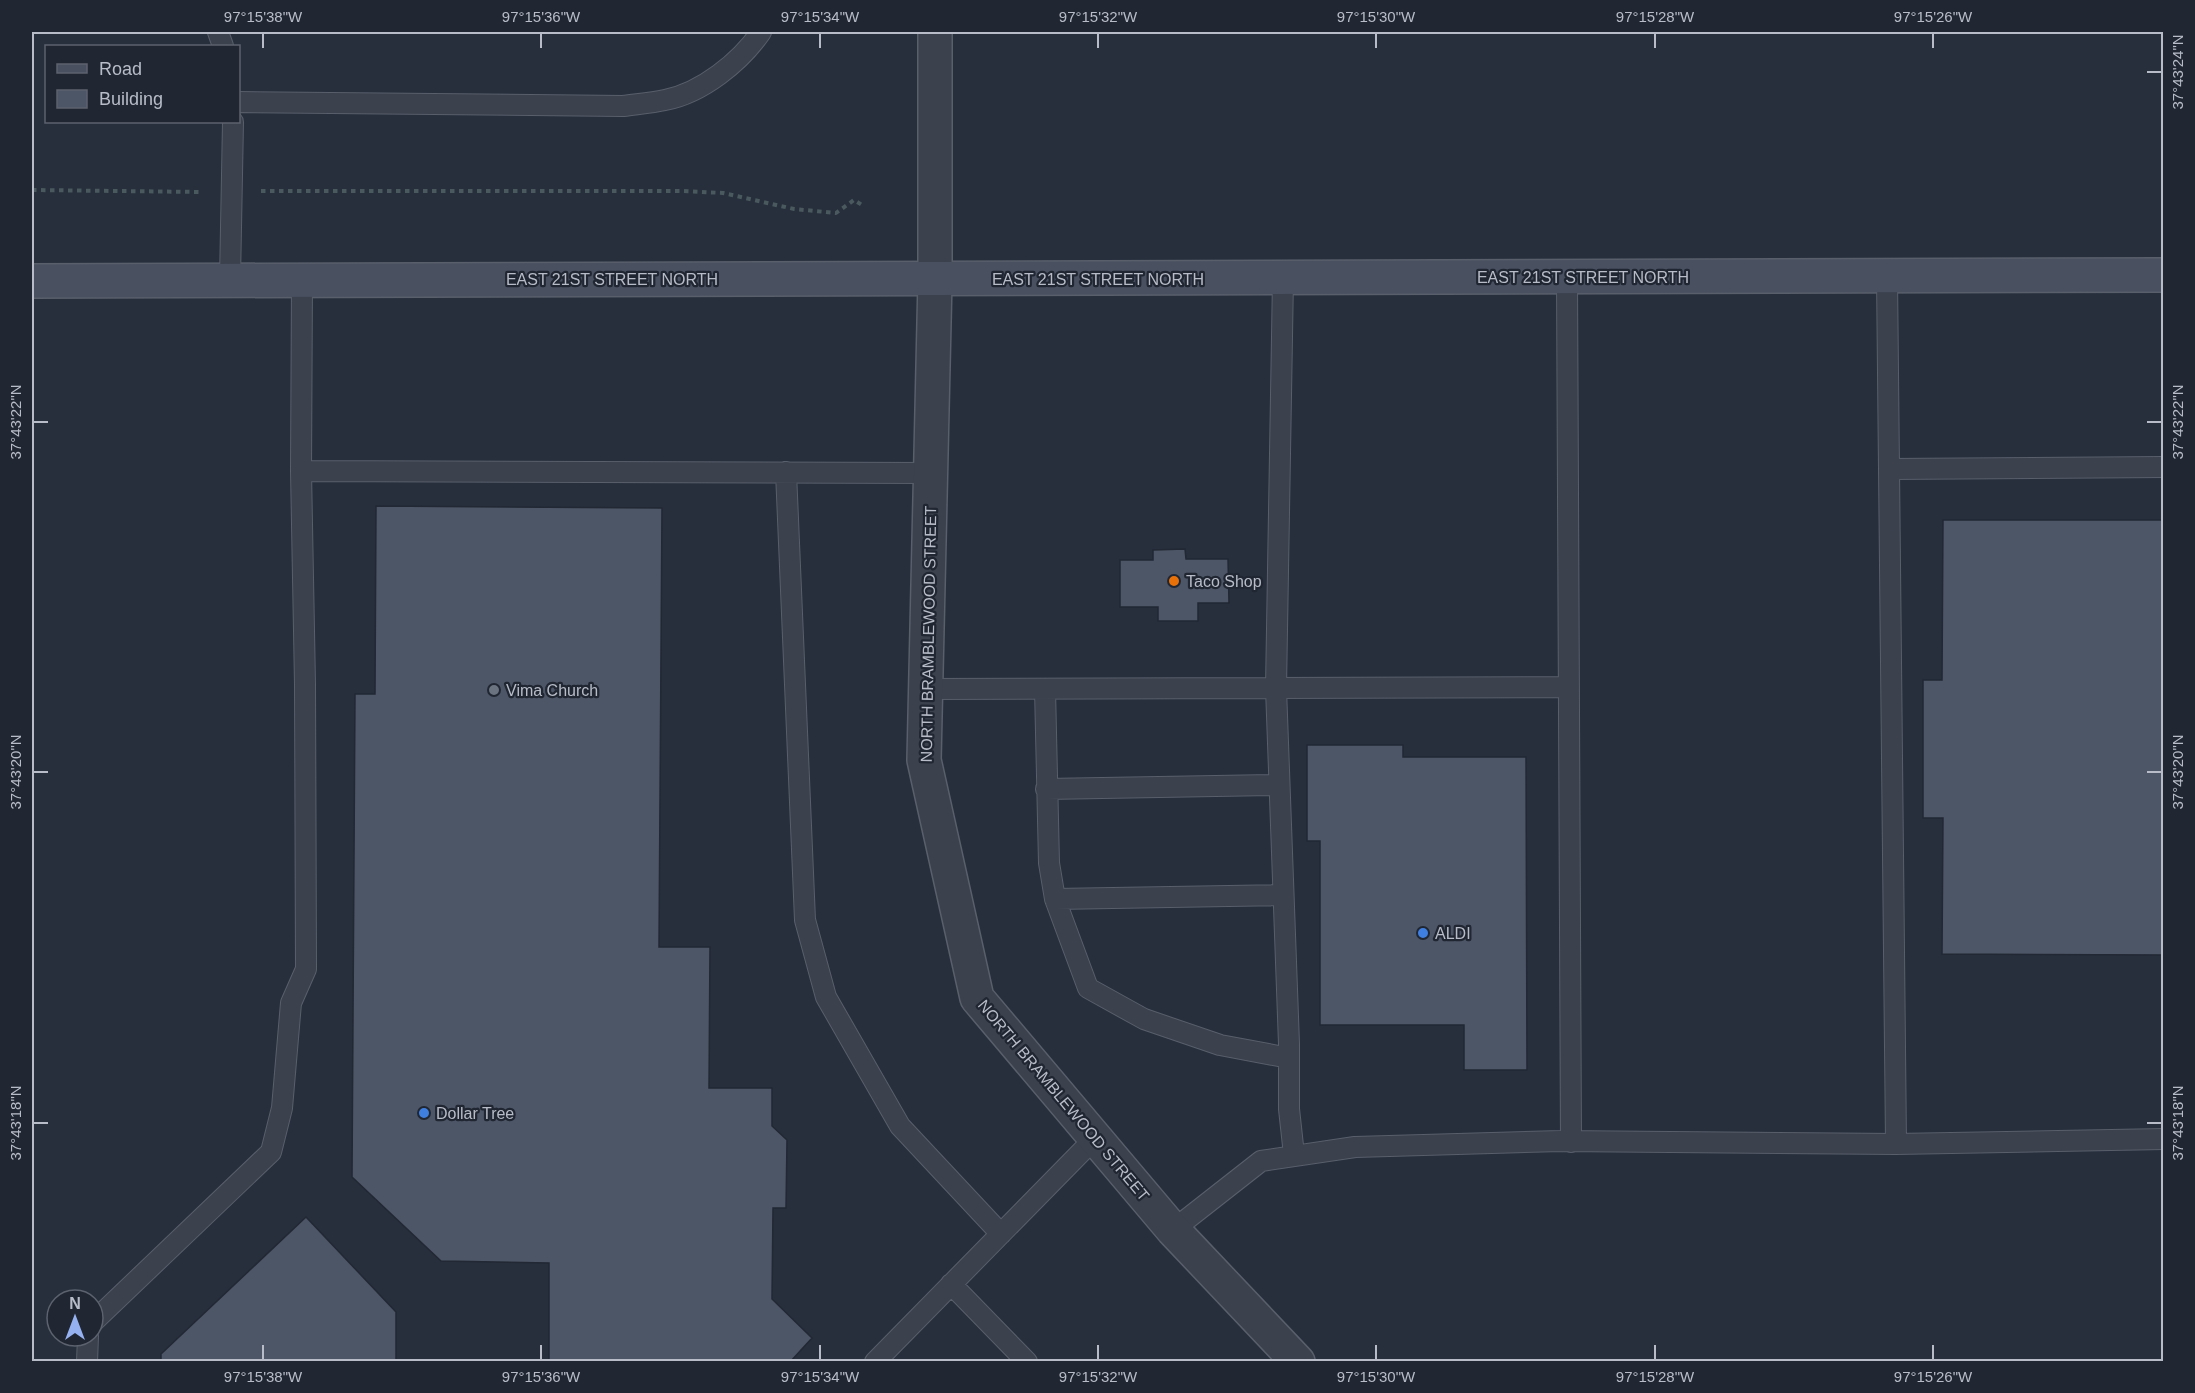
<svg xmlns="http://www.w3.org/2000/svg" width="2195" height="1393" font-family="Helvetica,sans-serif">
  <rect width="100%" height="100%" fill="#272f3d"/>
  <path fill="#4d5666" stroke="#222834" stroke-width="1.5" d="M376,506L662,508L659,947H710L709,1088H772V1126L787,1140L786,1208H773L772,1299L812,1338L790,1362H549V1263L441,1261L352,1177L355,694H375Z
    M1943,520H2164V955L1942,954L1943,818H1923V680H1942Z
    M1185,549L1186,559H1228L1229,603H1198V621H1158V607H1120V560H1153V550Z
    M1307,745H1403V757H1526L1527,1070H1464V1025H1320V841H1307Z
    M306,1217L396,1312V1362H161V1354Z"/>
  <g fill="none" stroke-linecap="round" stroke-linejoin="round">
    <g stroke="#595f6b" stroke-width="22">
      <path id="lane" d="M218,32L223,46
        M238,102L623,106C637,104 651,103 665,100C702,93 740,62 761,32
        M1887,276L1896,1144
        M1567,277L1571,1142
        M1283,278L1276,688L1289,1044V1109L1294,1155
        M230,280L233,122
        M1889,469L2164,467
        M301,471L930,473
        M786,472L805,920L826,997L900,1126L1001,1234
        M924,689L1568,687
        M1045,689L1049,863L1055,899L1088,988L1144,1019L1220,1045L1289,1058
        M1046,789L1279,785
        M1055,899L1283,895
        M1173,1230L1261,1161L1355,1147L1561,1141L1896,1144L2164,1139
        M951,1284L1027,1362
        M93,1322L271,1152L282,1108L291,1003L306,969L305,684L301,471L302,280
        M87,1362L88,1336
        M875,1362L1096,1137"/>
    </g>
    <g stroke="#595f6b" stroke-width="36">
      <path id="street" d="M935,32V279L924,760L977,998L1173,1230L1298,1362"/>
    </g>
    <g stroke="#595f6b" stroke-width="36">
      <path id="secondary" d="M32,281L2164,275"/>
    </g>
    <path stroke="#49595d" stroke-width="4" stroke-dasharray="4.5 4.5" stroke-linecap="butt" d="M32,190L203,192
      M261,191H683L723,193L794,209L836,213L854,200L862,205"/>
    <use href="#lane" stroke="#3b414d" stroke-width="20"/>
    <use href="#street" stroke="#3b414d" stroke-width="33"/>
    <use href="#secondary" stroke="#495060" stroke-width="33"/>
  </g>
  <path fill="none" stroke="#b7bcc8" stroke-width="2" d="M263,33V48M541,33V48M820,33V48M1098,33V48M1376,33V48M1655,33V48M1933,33V48M2147,72H2162M33,422H48M2147,422H2162M33,772H48M2147,772H2162M33,1123H48M2147,1123H2162M263,1345V1360M541,1345V1360M820,1345V1360M1098,1345V1360M1376,1345V1360M1655,1345V1360M1933,1345V1360"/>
  <circle fill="#e8710a" stroke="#202632" stroke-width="2" cx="1174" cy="581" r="6"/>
  <circle fill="#6b7280" stroke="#202632" stroke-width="2" cx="494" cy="690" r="6"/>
  <g fill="#3f7fe0" stroke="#202632" stroke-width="2">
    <circle cx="1423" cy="933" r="6"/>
    <circle cx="424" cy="1113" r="6"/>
  </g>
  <g text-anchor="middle" stroke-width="4.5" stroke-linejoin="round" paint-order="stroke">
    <g font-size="16" fill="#b7bcc8" stroke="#202632">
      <text x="1583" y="283">EAST 21ST STREET NORTH</text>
      <text x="612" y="285">EAST 21ST STREET NORTH</text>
      <text x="1098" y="285">EAST 21ST STREET NORTH</text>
      <text transform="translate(928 634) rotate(-89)" y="6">NORTH BRAMBLEWOOD STREET</text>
      <text transform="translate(1064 1100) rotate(50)" y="6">NORTH BRAMBLEWOOD STREET</text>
    </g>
    <g font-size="16" fill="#b7bcc8" stroke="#202632" text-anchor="start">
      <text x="1186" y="587">Taco Shop</text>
      <text x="506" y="696">Vima Church</text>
      <text x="1435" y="939">ALDI</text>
      <text x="436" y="1119">Dollar Tree</text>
    </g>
  </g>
  <rect width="2195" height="1393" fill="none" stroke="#202632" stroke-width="66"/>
  <rect x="45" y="45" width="195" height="78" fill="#202632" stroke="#5c626e" stroke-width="1.5"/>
  <rect x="57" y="64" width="30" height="9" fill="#495060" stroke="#5c626e" stroke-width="1.5"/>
  <text x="99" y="75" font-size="18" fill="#b7bcc8">Road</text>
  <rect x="57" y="90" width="30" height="18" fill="#4d5666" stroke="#5c626e" stroke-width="1.5"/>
  <text x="99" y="105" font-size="18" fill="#b7bcc8">Building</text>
  <g transform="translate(75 1318)"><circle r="28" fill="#202632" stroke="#5c626e" stroke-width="1.5"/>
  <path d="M0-4.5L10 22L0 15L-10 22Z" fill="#95b1ef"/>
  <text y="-9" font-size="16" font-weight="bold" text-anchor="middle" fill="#b7bcc8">N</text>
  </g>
  <rect x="33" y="33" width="2129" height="1327" fill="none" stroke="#b7bcc8" stroke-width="2"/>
  <g font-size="15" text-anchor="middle" fill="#b7bcc8">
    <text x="263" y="22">97°15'38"W</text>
    <text x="541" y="22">97°15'36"W</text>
    <text x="820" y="22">97°15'34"W</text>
    <text x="1098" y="22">97°15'32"W</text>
    <text x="1376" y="22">97°15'30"W</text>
    <text x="1655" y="22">97°15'28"W</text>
    <text x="1933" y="22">97°15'26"W</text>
    <text transform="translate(2178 72) rotate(-90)" y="5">37°43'24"N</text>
    <text transform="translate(16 422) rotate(-90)" y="5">37°43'22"N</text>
    <text transform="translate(2178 422) rotate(-90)" y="5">37°43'22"N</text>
    <text transform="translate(16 772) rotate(-90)" y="5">37°43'20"N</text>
    <text transform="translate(2178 772) rotate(-90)" y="5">37°43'20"N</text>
    <text transform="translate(16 1123) rotate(-90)" y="5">37°43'18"N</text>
    <text transform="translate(2178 1123) rotate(-90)" y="5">37°43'18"N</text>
    <text x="263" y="1382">97°15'38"W</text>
    <text x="541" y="1382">97°15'36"W</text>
    <text x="820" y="1382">97°15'34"W</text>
    <text x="1098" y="1382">97°15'32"W</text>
    <text x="1376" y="1382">97°15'30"W</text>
    <text x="1655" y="1382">97°15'28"W</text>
    <text x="1933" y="1382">97°15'26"W</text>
  </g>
</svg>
